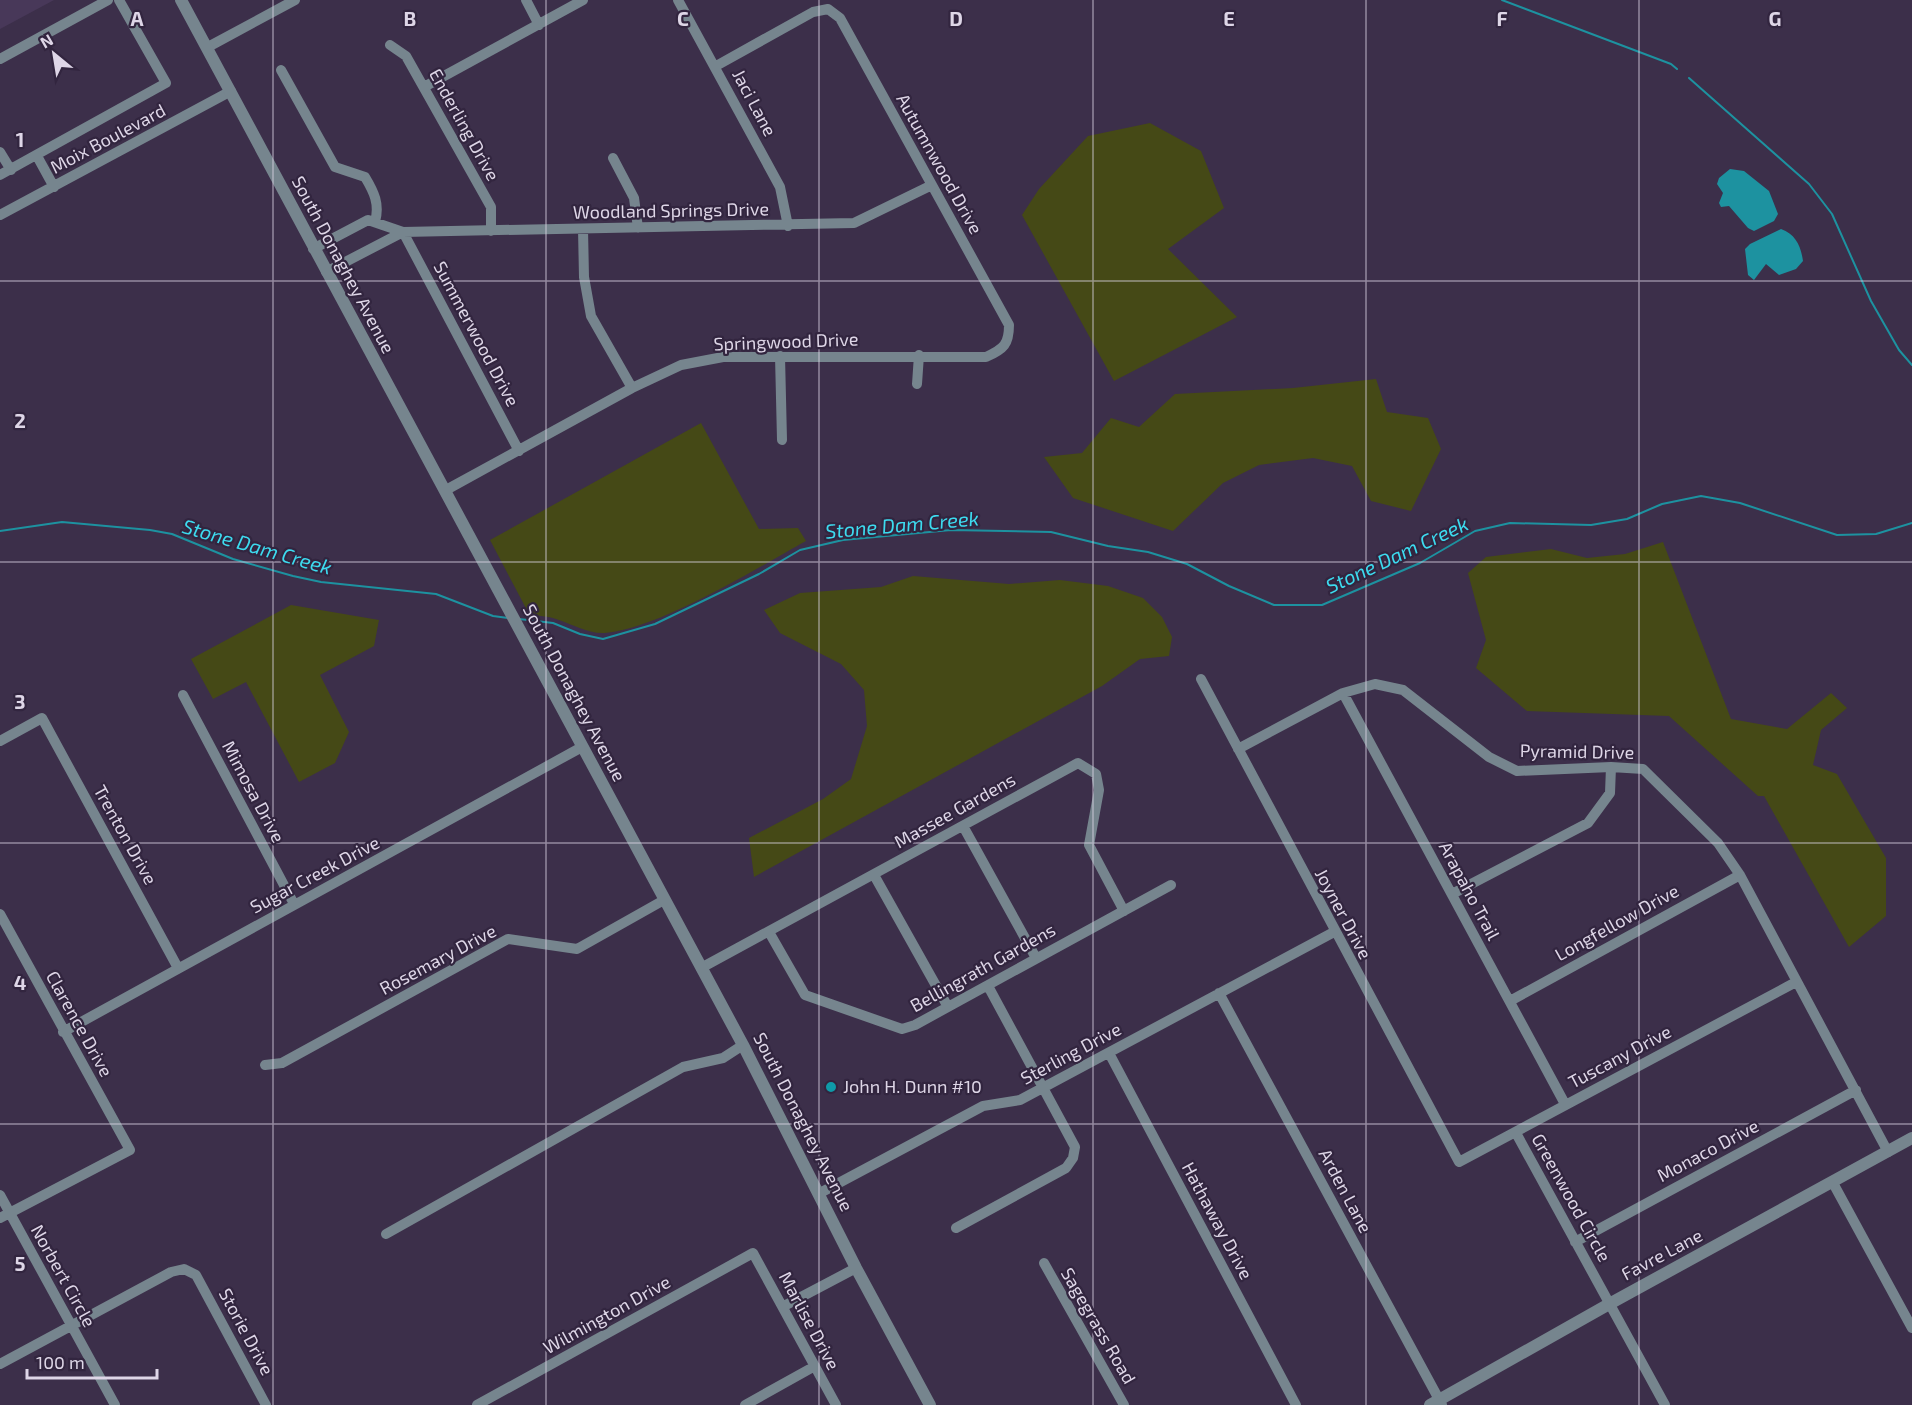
<svg xmlns="http://www.w3.org/2000/svg" width="1912" height="1405" font-family="'Exo 2',sans-serif">
  <rect width="100%" height="100%" fill="#3c2f4a"/>
  <path fill="#483859" d="M0,0H54L0,29Z"/>
  <path fill="#454916" d="M1150,123L1201,151L1224,208L1168,249L1237,317L1114,381L1022,215L1039,189L1088,136Z
    M1376,379L1387,412L1428,418L1441,449L1411,511L1371,501L1352,466L1313,458L1259,465L1223,483L1173,531L1073,498L1044,457L1082,453L1111,418L1139,427L1175,394L1293,388Z
    M701,423L759,529L798,528L806,541C757,568 659,629 605,633C588,634 572,624 556,619C548,616 538,616 529,614L490,540Z
    M1663,542L1731,719L1787,729L1831,693L1847,708L1821,730L1813,765L1837,774L1886,858V916L1849,947L1764,796H1758L1669,716L1527,711L1476,668L1486,640L1468,573L1486,557L1551,549L1587,558L1625,554Z
    M913,576L1009,584L1060,580L1108,586L1143,598L1162,617L1172,637L1169,656L1140,659L1102,686L754,877L749,838L823,799L851,779L867,726L864,690L841,664L780,633L764,610L800,593L881,587Z
    M291,605L379,620L374,646L320,675L349,732L335,763L299,782L246,682L213,699L191,659Z"/>
  <path fill="#1d92a0" d="M1730,169L1744,171L1769,191L1778,214L1774,221L1754,231L1748,228L1729,206L1721,207L1719,203L1723,193L1717,184L1719,178Z
    M1781,229C1796,234 1801,247 1803,261L1796,269L1779,275L1766,264L1754,280L1748,275L1745,249L1750,244Z"/>
  <g fill="none" stroke-linecap="round" stroke-linejoin="round">
    <path stroke="#1d92a0" stroke-width="2" d="M1502,0L1671,64L1677,69
      M1689,78L1809,184L1832,214L1871,301L1899,350L1912,365
      M0,531L62,522L150,530L172,534L233,559L293,576L321,582L436,594L493,616L508,618
      M519,619L553,623L580,634L603,639L655,624L759,574L800,550L843,540L951,530L1051,532L1108,546L1148,552L1187,564L1229,586L1274,605H1322L1420,563L1475,531L1510,523L1591,525L1627,519L1662,504L1701,496L1740,503L1837,535L1876,534L1912,523"/>
    <path stroke="#76858e" stroke-width="10" d="M526,0L539,25
      M678,0L780,187L788,226
      M390,45L406,56L491,207V231
      M208,47L295,0
      M0,59L108,0
      M281,70L335,167L365,177C374,192 380,204 375,222
      M424,87L583,0
      M0,152L11,170
      M37,156L54,187
      M613,158L634,198L638,228
      M0,175L166,83L119,0
      M0,215L231,91
      M583,229L584,277L591,316L632,388
      M403,232L519,451
      M313,249L368,220L403,232L854,223L932,185
      M326,272L403,232
      M780,356L782,440
      M917,384L919,355
      M446,490L632,388L681,365L723,357H986C1004,349 1009,344 1009,325L840,18L828,9L813,12L716,66
      M1201,679L1459,1162L1796,982
      M1343,693L1565,1104
      M183,695L294,904
      M0,741L42,718L178,968
      M1238,749L1343,693L1375,684L1403,690L1489,757L1517,771L1611,767L1643,769L1718,843L1740,875L1888,1152
      M963,826L1036,958
      M874,875L948,1007
      M1452,894L1588,823L1610,793L1611,767
      M0,914L130,1150L0,1218
      M769,932L805,995L902,1029L915,1025L1171,885
      M701,968L1078,763L1096,774L1099,790L1089,845L1124,911
      M1219,993L1442,1405
      M1510,1001L1740,875
      M63,1032L582,747
      M1109,1053L1296,1405
      M265,1065L282,1063L508,939L577,949L664,900
      M1516,1133L1665,1405
      M1833,1183L1912,1328
      M820,1193L983,1106L1020,1100L1334,932
      M0,1195L115,1405
      M956,1228L1066,1168L1073,1158L1075,1147L988,986
      M386,1234L683,1067L723,1058L743,1045
      M1575,1242L1856,1090
      M1044,1263L1124,1405
      M784,1306L856,1268
      M0,1364L171,1272L184,1269L196,1275L266,1405
      M477,1405L753,1253L836,1405
      M745,1405L815,1366"/>
    <path stroke="#76858e" stroke-width="12" d="M181,0L743,1045L856,1268L930,1405
      M1430,1405L1611,1303L1912,1138"/>
  </g>
  <path fill="none" stroke="#ded6e7" stroke-width="1.5" stroke-opacity="0.55" d="M273,0V1405M546,0V1405M819,0V1405M1093,0V1405M1366,0V1405M1639,0V1405M0,281H1912M0,562H1912M0,843H1912M0,1124H1912"/>
  <circle fill="#0f9aa8" stroke="#32253f" stroke-width="2" cx="831" cy="1087" r="6"/>
  <g text-anchor="middle" stroke-width="4.5" stroke-linejoin="round" paint-order="stroke">
    <g font-size="18" fill="#ded6e7" stroke="#32253f">
      <text transform="translate(754 103) rotate(62)" y="6">Jaci Lane</text>
      <text transform="translate(464 125) rotate(61)" y="6">Enderling Drive</text>
      <text transform="translate(108 139) rotate(-28)" y="6">Moix Boulevard</text>
      <text transform="translate(939 164) rotate(61)" y="6">Autumnwood Drive</text>
      <text transform="translate(671 211) rotate(-1)" y="6">Woodland Springs Drive</text>
      <text transform="translate(343 265) rotate(62)" y="6">South Donaghey Avenue</text>
      <text transform="translate(476 334) rotate(62)" y="6">Summerwood Drive</text>
      <text transform="translate(786 342) rotate(-2)" y="6">Springwood Drive</text>
      <text transform="translate(574 693) rotate(62)" y="6">South Donaghey Avenue</text>
      <text transform="translate(1577 752) rotate(1)" y="6">Pyramid Drive</text>
      <text transform="translate(253 792) rotate(62)" y="6">Mimosa Drive</text>
      <text transform="translate(955 811) rotate(-29)" y="6">Massee Gardens</text>
      <text transform="translate(125 835) rotate(61)" y="6">Trenton Drive</text>
      <text transform="translate(315 875) rotate(-28)" y="6">Sugar Creek Drive</text>
      <text transform="translate(1469 891) rotate(62)" y="6">Arapaho Trail</text>
      <text transform="translate(1343 914) rotate(62)" y="6">Joyner Drive</text>
      <text transform="translate(1617 923) rotate(-29)" y="6">Longfellow Drive</text>
      <text transform="translate(438 960) rotate(-28)" y="6">Rosemary Drive</text>
      <text transform="translate(983 968) rotate(-29)" y="6">Bellingrath Gardens</text>
      <text transform="translate(79 1024) rotate(61)" y="6">Clarence Drive</text>
      <text transform="translate(1071 1054) rotate(-28)" y="6">Sterling Drive</text>
      <text transform="translate(1620 1057) rotate(-28)" y="6">Tuscany Drive</text>
      <text transform="translate(803 1122) rotate(63)" y="6">South Donaghey Avenue</text>
      <text transform="translate(1708 1151) rotate(-28)" y="6">Monaco Drive</text>
      <text transform="translate(1345 1191) rotate(62)" y="6">Arden Lane</text>
      <text transform="translate(1571 1198) rotate(61)" y="6">Greenwood Circle</text>
      <text transform="translate(1217 1221) rotate(62)" y="6">Hathaway Drive</text>
      <text transform="translate(1662 1255) rotate(-28)" y="6">Favre Lane</text>
      <text transform="translate(63 1276) rotate(61)" y="6">Norbert Circle</text>
      <text transform="translate(607 1315) rotate(-29)" y="6">Wilmington Drive</text>
      <text transform="translate(809 1321) rotate(62)" y="6">Marlise Drive</text>
      <text transform="translate(1098 1326) rotate(60)" y="6">Sagegrass Road</text>
      <text transform="translate(246 1332) rotate(62)" y="6">Storie Drive</text>
    </g>
    <g font-size="18" fill="#ded6e7" stroke="#32253f" text-anchor="start">
      <text x="843" y="1093">John H. Dunn #10</text>
    </g>
    <g font-size="20" font-style="italic" fill="#3ddbef" stroke="#32253f">
      <text transform="translate(902 525) rotate(-5)" y="7">Stone Dam Creek</text>
      <text transform="translate(257 547) rotate(16)" y="7">Stone Dam Creek</text>
      <text transform="translate(1397 555) rotate(-25)" y="7">Stone Dam Creek</text>
    </g>
  </g>
  <g font-size="20" text-anchor="middle" font-weight="bold" fill="#ded6e7" stroke="#32253f" stroke-width="4.5" stroke-linejoin="round" paint-order="stroke">
    <text x="137" y="26">A</text>
    <text x="410" y="26">B</text>
    <text x="683" y="26">C</text>
    <text x="956" y="26">D</text>
    <text x="1229" y="26">E</text>
    <text x="1502" y="26">F</text>
    <text x="1775" y="26">G</text>
    <text x="20" y="147">1</text>
    <text x="20" y="428">2</text>
    <text x="20" y="709">3</text>
    <text x="20" y="990">4</text>
    <text x="20" y="1271">5</text>
  </g>
  <g transform="translate(54 54) rotate(330)" stroke="#32253f" stroke-width="4.5" paint-order="stroke">
  <path d="M0-4.5L10 22L0 15L-10 22Z" fill="#ded6e7"/>
  <text y="-9" font-size="16" font-weight="bold" text-anchor="middle" fill="#ded6e7">N</text>
  </g>
  <path d="M27 1369v9h130v-9" fill="none" stroke="#ded6e7" stroke-width="3"/>
  <text x="36" y="1369" font-size="18" fill="#ded6e7" stroke="#32253f" stroke-width="4.5" paint-order="stroke">100 m</text>
</svg>
